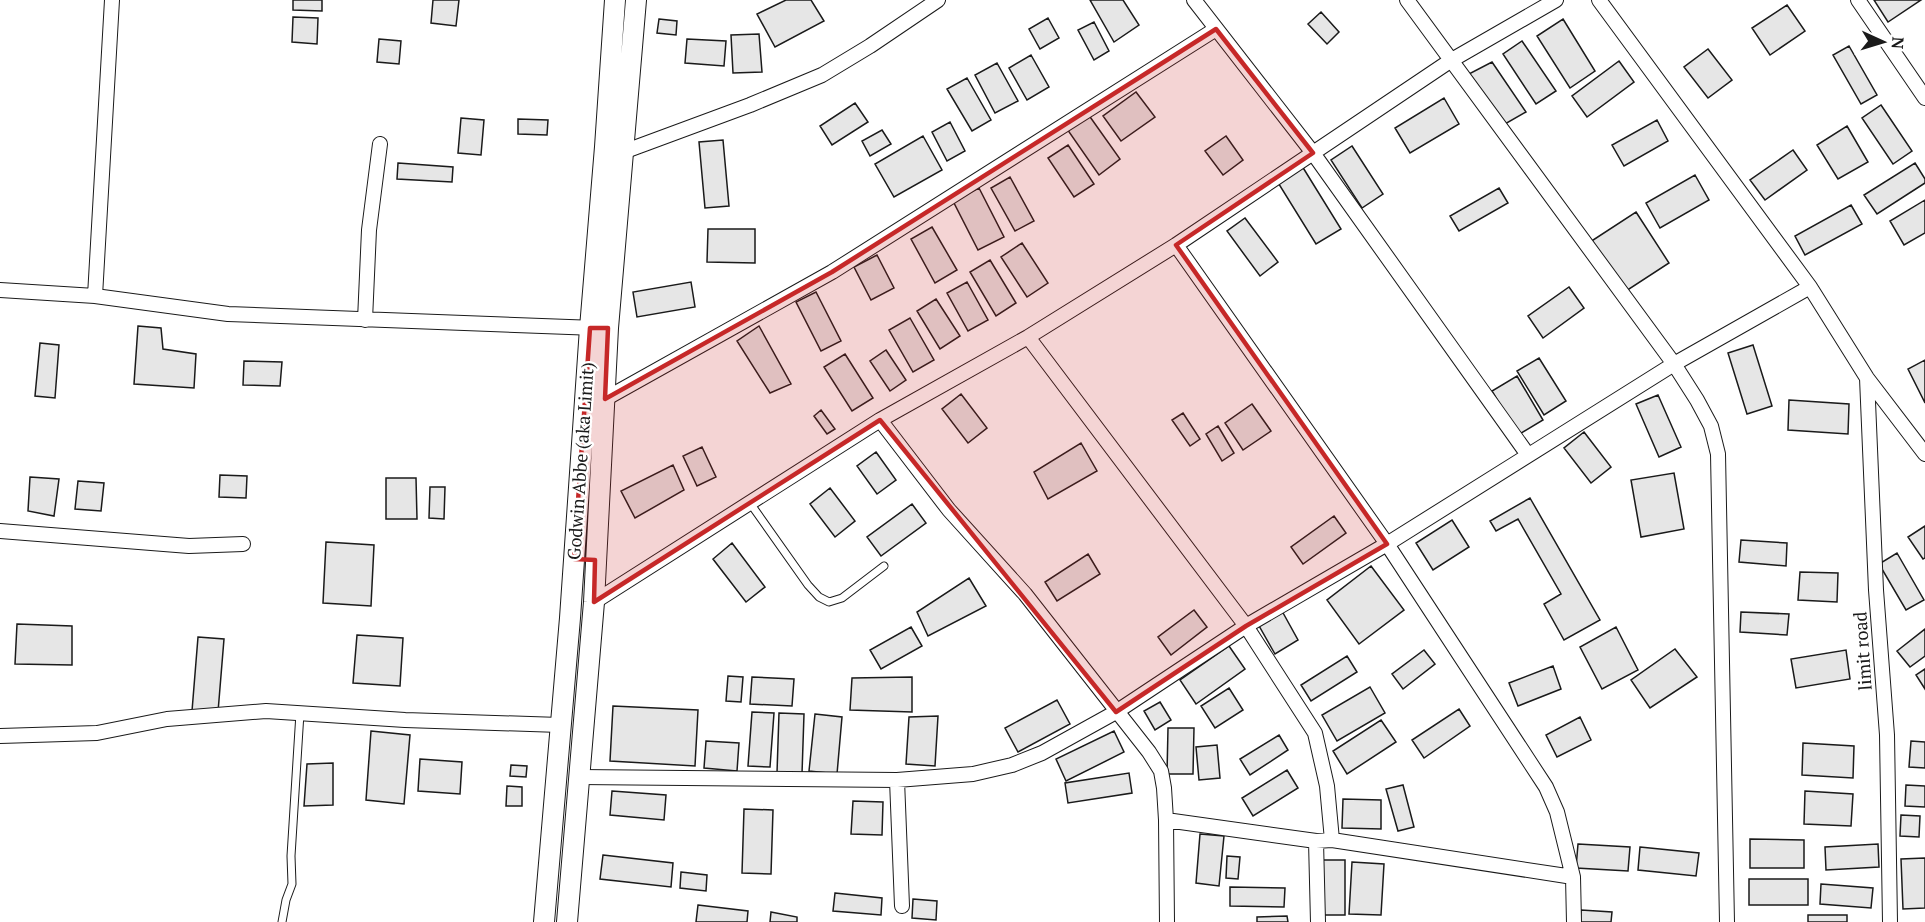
<svg xmlns="http://www.w3.org/2000/svg" width="1925" height="922" font-family="'PT Serif',serif">
  <rect width="100%" height="100%" fill="#fff"/>
  <path fill="#e6e6e6" stroke="#1a1a1a" stroke-width="1.5" d="M293,0H322V11L293,10Z
    M433,0H459L456,26L431,23Z
    M786,0H811L824,21L775,47L757,14Z
    M1090,0H1123L1139,25L1114,42Z
    M1874,0H1921L1888,22Z
    M1787,5L1805,31L1770,55L1752,28Z
    M1321,12L1339,32L1327,44L1308,24Z
    M293,17L318,18L317,44L292,42Z
    M1048,18L1059,38L1040,49L1029,29Z
    M659,19L677,21L676,35L657,33Z
    M1563,19L1595,71L1570,88L1537,36Z
    M1094,22L1109,51L1094,60L1078,30Z
    M759,34L762,72L733,73L731,35Z
    M379,39L401,41L399,64L377,62Z
    M687,39L726,41L724,66L685,63Z
    M1522,41L1556,91L1536,104L1503,54Z
    M1849,46L1877,95L1861,104L1833,55Z
    M1708,49L1732,80L1708,98L1684,67Z
    M1031,55L1049,87L1027,100L1009,68Z
    M1619,61L1634,82L1587,117L1572,96Z
    M1492,62L1526,112L1498,128L1465,76Z
    M997,63L1018,101L995,113L975,75Z
    M967,78L991,120L972,131L947,89Z
    M1136,92L1155,117L1121,141L1103,116Z
    M1444,98L1459,124L1410,153L1395,128Z
    M855,103L868,122L832,145L820,126Z
    M1881,105L1912,151L1893,164L1862,118Z
    M1088,114L1120,159L1099,175L1067,129Z
    M461,118L484,120L481,155L458,153Z
    M518,119L548,120L547,135L518,134Z
    M1657,120L1668,141L1624,166L1612,145Z
    M950,122L965,151L947,161L932,132Z
    M1847,126L1868,162L1838,179L1817,145Z
    M882,130L891,144L870,156L862,141Z
    M923,136L942,170L894,197L875,164Z
    M1226,136L1243,160L1223,175L1205,151Z
    M723,140L729,206L705,208L699,142Z
    M1068,145L1094,184L1074,197L1048,158Z
    M1352,146L1383,194L1362,208L1331,160Z
    M1793,150L1807,170L1765,200L1750,180Z
    M398,163L453,167L452,182L397,179Z
    M1915,163L1925,179V183L1877,214L1864,195Z
    M1302,166L1341,229L1316,244L1277,181Z
    M1695,175L1709,200L1660,228L1646,203Z
    M1010,177L1034,221L1015,231L991,188Z
    M979,188L1004,237L978,250L953,201Z
    M1499,188L1508,203L1459,231L1450,216Z
    M1925,200V233L1904,245L1890,221Z
    M1851,205L1862,224L1805,255L1795,236Z
    M1636,212L1669,263L1623,293L1590,242Z
    M1245,218L1278,262L1260,276L1227,231Z
    M932,227L957,270L935,283L911,239Z
    M708,229H755V263L707,262Z
    M1022,243L1048,283L1027,297L1001,257Z
    M877,255L894,288L871,300L854,267Z
    M990,260L1016,303L996,316L970,272Z
    M691,282L695,307L637,317L633,292Z
    M967,282L988,320L968,331L947,293Z
    M1569,287L1584,308L1543,338L1528,316Z
    M816,292L841,341L821,351L796,302Z
    M936,299L960,336L940,349L917,311Z
    M910,318L934,360L913,372L889,330Z
    M138,326L161,328L163,349L196,354L194,388L134,384Z
    M759,326L791,384L770,393L737,341Z
    M40,343L59,345L55,398L35,396Z
    M1753,345L1772,406L1747,414L1728,353Z
    M886,350L906,380L890,391L870,361Z
    M845,354L873,398L852,411L824,367Z
    M1539,358L1566,401L1544,415L1517,371Z
    M1925,360V403L1908,369Z
    M244,361L282,362L280,386L243,385Z
    M1517,376L1543,420L1518,435L1492,391Z
    M961,394L987,428L968,443L942,409Z
    M1658,395L1681,447L1659,457L1636,404Z
    M1789,400L1849,404L1848,434L1788,430Z
    M1252,404L1271,431L1243,450L1225,423Z
    M821,410L835,429L827,434L814,416Z
    M1183,413L1200,439L1190,446L1172,420Z
    M1218,426L1234,453L1222,461L1206,434Z
    M1584,432L1611,467L1591,483L1564,448Z
    M1081,443L1097,471L1048,499L1034,472Z
    M702,447L716,477L697,486L683,456Z
    M876,452L896,480L877,494L857,466Z
    M673,465L684,490L635,518L621,491Z
    M1674,473L1684,529L1641,537L1631,480Z
    M220,475L247,476L246,498L219,497Z
    M30,477L59,479L54,516L28,511Z
    M386,478H416L417,519H386Z
    M78,481L104,483L101,511L75,509Z
    M430,487H445L444,519L429,518Z
    M830,488L855,521L835,537L810,504Z
    M1530,498L1600,620L1564,640L1544,604L1561,594L1518,519L1496,531L1490,521Z
    M912,504L926,523L881,556L867,537Z
    M1334,516L1346,533L1303,564L1291,547Z
    M1452,520L1469,547L1433,570L1416,543Z
    M1925,526V558L1923,559L1908,537Z
    M1741,540L1787,543L1786,566L1739,562Z
    M326,542L374,545L371,606L323,603Z
    M732,543L765,587L746,602L713,559Z
    M1897,553L1924,600L1906,610L1879,564Z
    M1088,554L1100,574L1057,601L1045,582Z
    M1371,566L1404,610L1359,644L1327,600Z
    M1800,572L1838,573L1837,602L1798,600Z
    M969,578L986,606L928,636L917,612Z
    M1194,610L1207,627L1171,655L1158,637Z
    M1282,611L1298,640L1275,654L1258,624Z
    M1741,612L1789,614L1787,635L1740,632Z
    M17,624L72,626V665L15,664Z
    M911,627L922,646L881,669L870,650Z
    M1616,627L1638,670L1602,689L1580,647Z
    M1925,629V656L1910,667L1897,651Z
    M357,635L403,638L400,686L353,683Z
    M198,637L224,639L218,712L192,711Z
    M1229,646L1245,669L1196,704L1180,680Z
    M1675,649L1697,677L1650,708L1631,680Z
    M1424,650L1435,664L1403,689L1392,674Z
    M1846,650L1850,679L1796,688L1791,659Z
    M1347,656L1357,672L1311,701L1301,685Z
    M1553,666L1561,689L1518,706L1509,683Z
    M1925,669V689L1916,675Z
    M728,676L743,677L741,702L726,701Z
    M752,677L794,679L792,706L750,704Z
    M912,677V712L850,710L852,678Z
    M1370,687L1385,713L1337,741L1322,715Z
    M1229,688L1243,710L1215,728L1201,706Z
    M1057,700L1070,724L1018,752L1005,728Z
    M1160,702L1171,720L1155,730L1144,711Z
    M613,706L698,710L695,766L610,761Z
    M1459,709L1470,726L1424,758L1412,740Z
    M752,712L774,713L770,767L748,766Z
    M779,713L804,714L802,774L777,773Z
    M815,714L842,717L837,774L809,771Z
    M938,716L935,766L906,764L909,717Z
    M1580,717L1591,740L1557,757L1546,735Z
    M1381,720L1396,742L1347,774L1333,751Z
    M1168,728H1194L1193,774H1167Z
    M371,731L410,735L404,804L366,800Z
    M1114,731L1124,752L1066,781L1056,759Z
    M1279,735L1288,750L1250,775L1240,759Z
    M706,741L739,743L737,771L704,768Z
    M1911,741L1925,742V768L1909,767Z
    M1803,743L1854,746L1853,778L1802,775Z
    M1217,745L1220,778L1199,780L1196,747Z
    M420,759L462,762L460,794L418,791Z
    M333,763V805L304,806L307,764Z
    M511,765L527,766L526,777L510,776Z
    M1287,770L1298,788L1253,816L1242,798Z
    M1129,773L1132,793L1068,803L1065,783Z
    M1403,785L1414,827L1398,831L1386,789Z
    M1906,785L1925,786V807L1905,806Z
    M507,786L522,787V806H506Z
    M612,791L666,795L664,820L610,815Z
    M1805,791L1853,794L1851,826L1804,824Z
    M1343,799L1381,800V829L1342,828Z
    M853,801L883,802L882,835L851,834Z
    M744,809L773,810L771,874L742,873Z
    M1901,815L1920,816L1919,837L1900,836Z
    M1200,834L1224,836L1219,886L1196,883Z
    M1750,839L1804,840V868H1750Z
    M1578,844L1630,847L1628,871L1576,868Z
    M1878,844L1879,867L1826,870L1825,847Z
    M1640,847L1699,853L1696,876L1638,870Z
    M603,855L673,863L671,887L600,879Z
    M1227,856L1240,857L1238,879L1226,878Z
    M1925,858V908L1903,909L1901,859Z
    M1323,860H1345V915H1324Z
    M1352,862L1384,864L1381,915L1349,914Z
    M681,872L707,875L706,891L680,888Z
    M1749,879H1808V905H1749Z
    M1821,884L1873,888L1871,908L1820,904Z
    M1230,887L1285,888L1284,907L1230,906Z
    M835,893L882,898L881,915L833,911Z
    M913,899L937,901L936,920L912,918Z
    M698,905L748,911L747,922H696Z
    M1581,910L1612,912L1611,922H1580Z
    M771,912L797,917V922H770Z
    M1808,915H1847V922H1808Z
    M1287,916L1288,922H1257V917Z"/>
  <g fill="none" stroke-linecap="round" stroke-linejoin="round">
    <g stroke="#1a1a1a" stroke-width="9">
      <path id="lane" d="M750,503L808,585L819,597L829,602L842,598L884,566
        M282,922L286,900L292,884L291,856L300,713"/>
    </g>
    <g stroke="#1a1a1a" stroke-width="16">
      <path id="street" d="M1194,0L1313,153L1528,455
        M1407,0L1674,364L1697,400L1711,426L1718,454L1727,922
        M1599,0L1810,287L1867,378L1925,454
        M1858,0L1925,98
        M623,152L750,105L822,75L870,46L938,0
        M1176,245L1387,544L1546,787L1557,812L1573,877L1574,922
        M0,290L95,296L228,314L596,328
        M95,296L112,0
        M365,320L369,230L380,144
        M1028,337L1246,626L1315,733L1327,786L1332,840
        M1867,378L1876,590L1887,735L1890,922
        M605,399L832,272L1216,29
        M880,420L949,510L1025,594L1149,752L1161,771L1164,788L1166,820L1167,922
        M0,531L189,546L243,544
        M594,602L880,420L1028,337L1176,245L1450,61L1556,0
        M0,736L97,733L167,719L266,711L405,720L560,725
        M579,777L897,780L973,774L1012,765L1042,753L1116,712L1246,626L1387,544L1674,364L1810,287
        M897,780L902,906
        M1166,820L1316,841L1332,840L1573,877
        M1316,841L1318,922"/>
    </g>
    <g stroke="#1a1a1a" stroke-width="22">
      <path id="secondary" d="M544,922L570,618L590,328L605,147L615,0
        M567,922L594,602L608,328L636,0"/>
    </g>
    <use href="#lane" stroke="#fff" stroke-width="7"/>
    <use href="#street" stroke="#fff" stroke-width="14"/>
    <use href="#secondary" stroke="#fff" stroke-width="20"/>
  </g>
  <path fill="#c62828" fill-opacity="0.2" stroke="#c62828" stroke-width="4.5" stroke-linejoin="round" d="M1216,29L1313,153L1176,245L1387,544L1246,626L1116,712L880,420L594,602L595,560L574,559L590,328H608L605,399L832,272Z"/>
  <g text-anchor="middle" stroke-width="4.5" stroke-linejoin="round" paint-order="stroke">
    <g font-size="18" fill="#1a1a1a" stroke="#fff">
      <text transform="translate(581 461) rotate(-86)" y="6">Godwin Abbe (aka Limit)</text>
      <text transform="translate(1863 651) rotate(-94)" y="6">limit road</text>
    </g>
  </g>
  <g transform="translate(1883 42) rotate(94)" stroke="#ffffff" stroke-width="4.5" paint-order="stroke">
  <path d="M0-4.5L10 22L0 15L-10 22Z" fill="#1a1a1a"/>
  <text y="-9" font-size="16" font-weight="bold" text-anchor="middle" fill="#1a1a1a">N</text>
  </g>
</svg>
